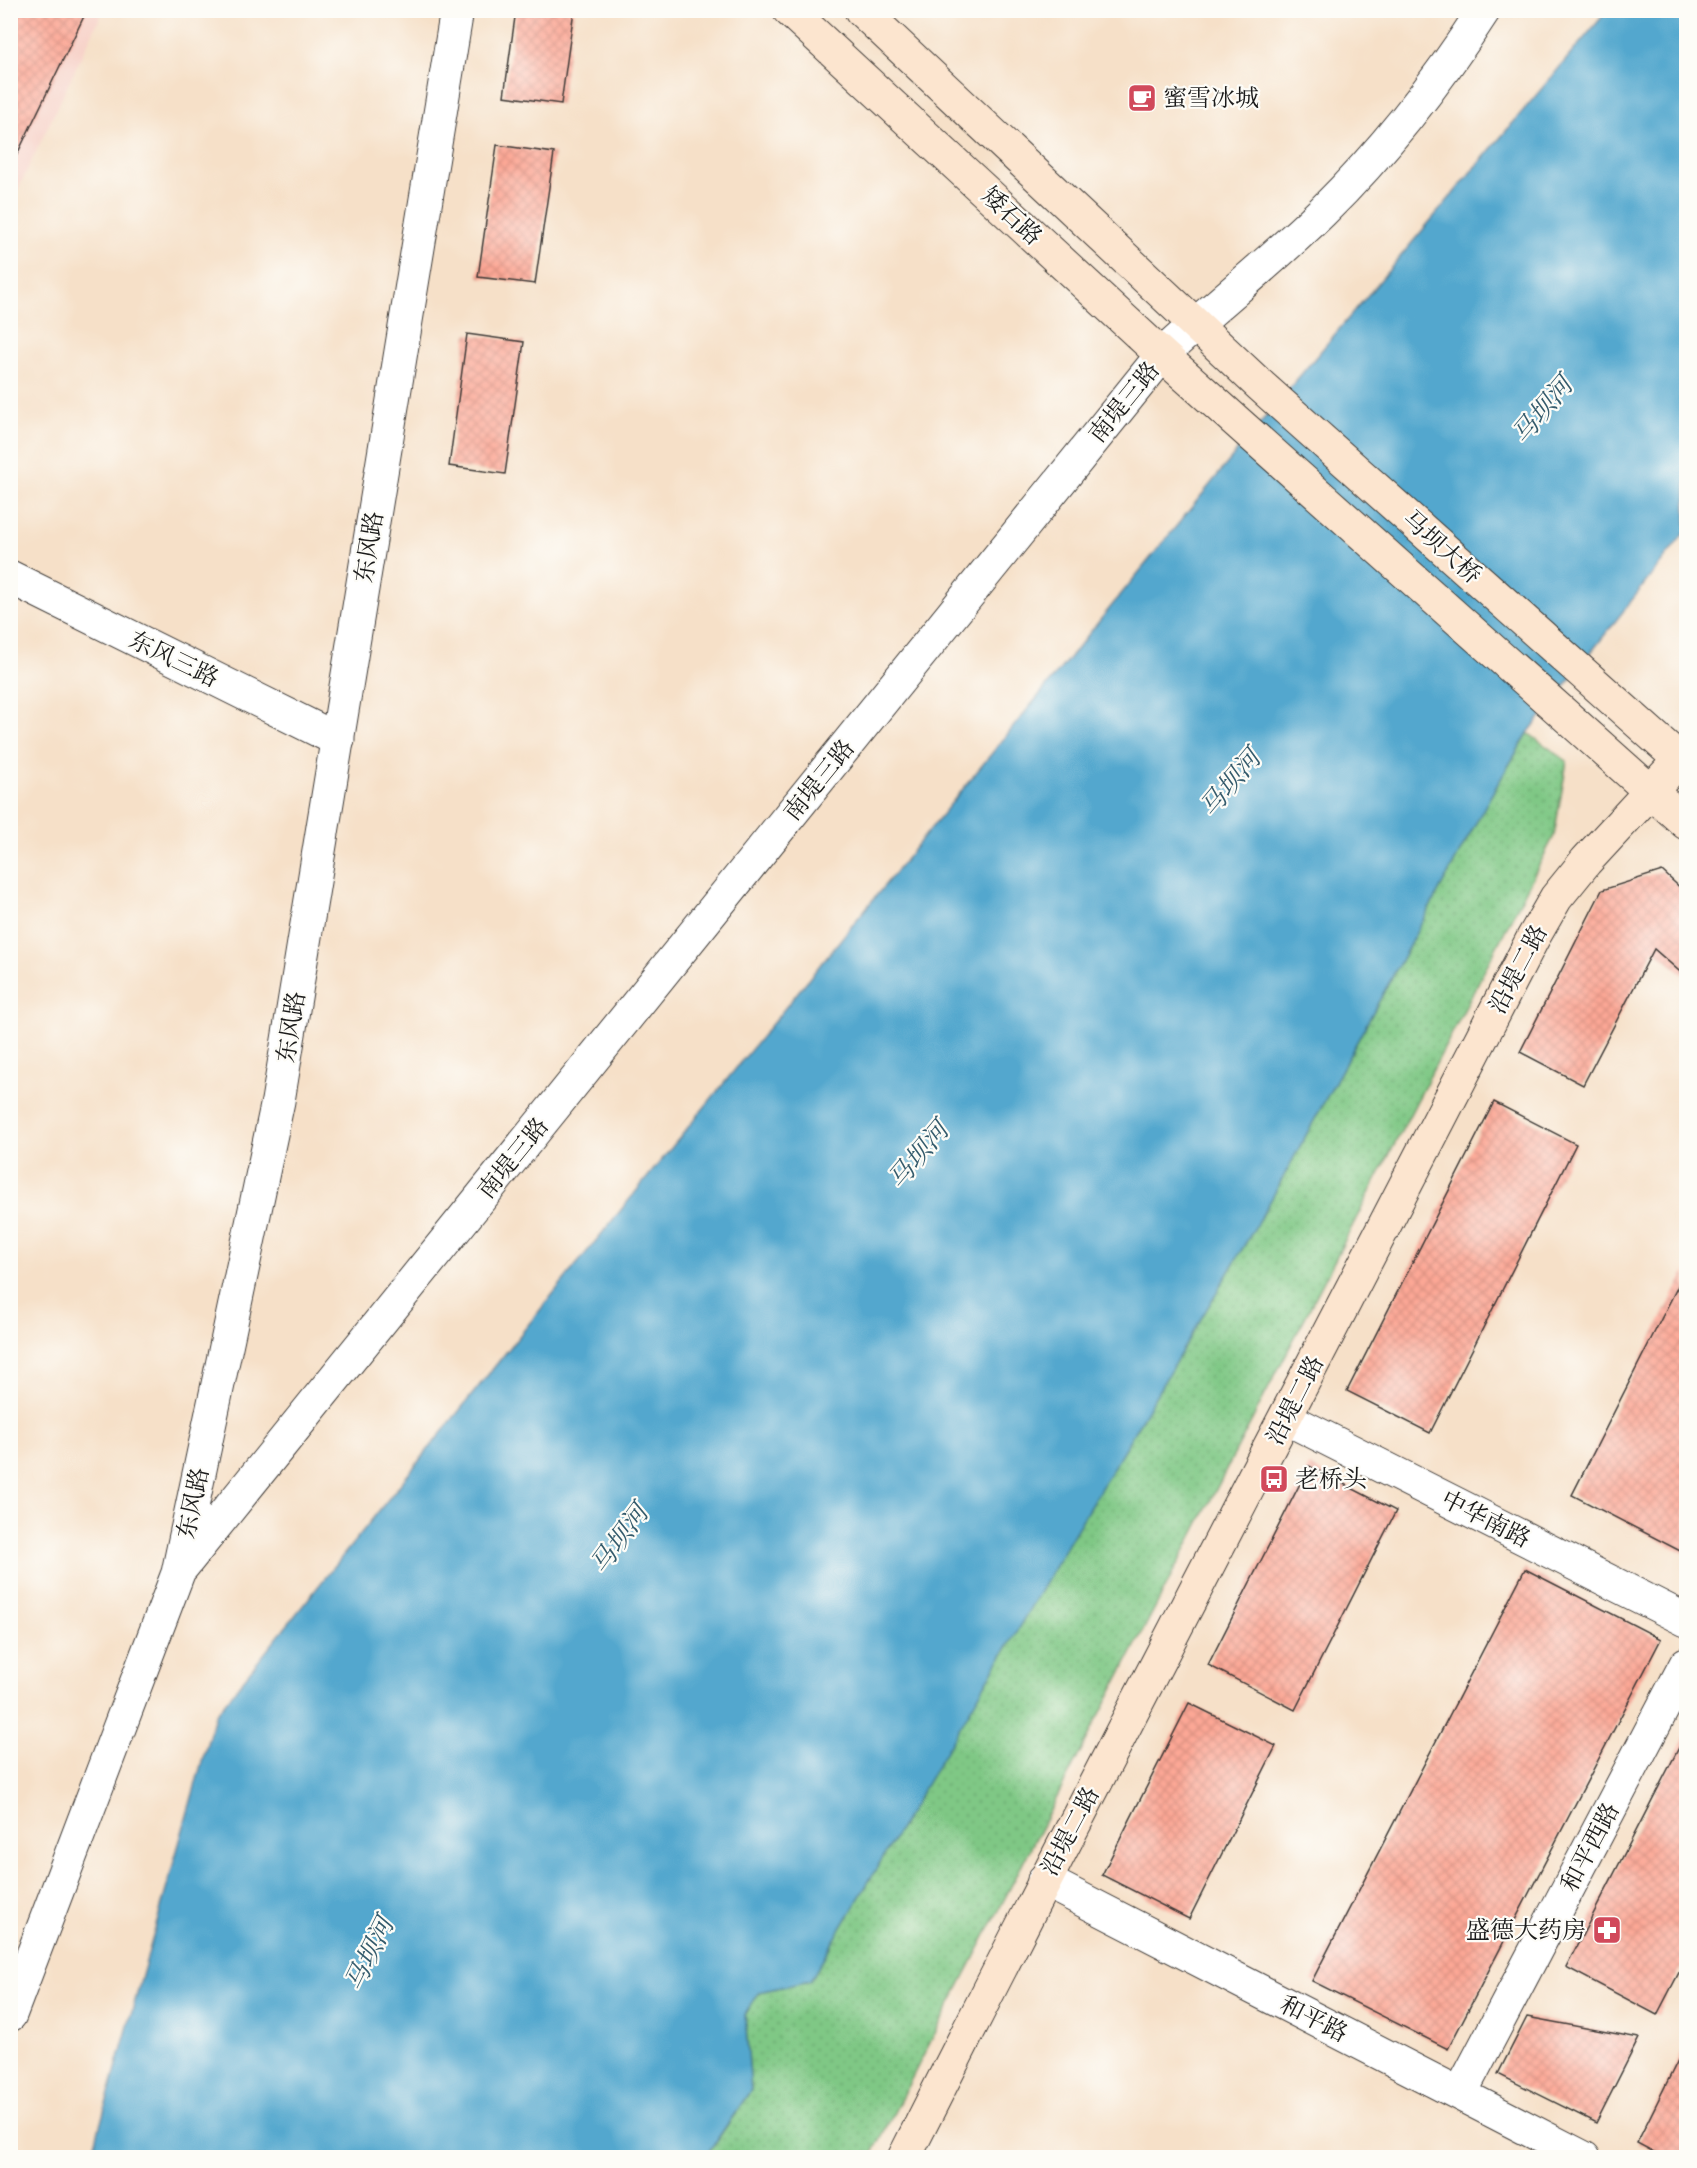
<svg xmlns="http://www.w3.org/2000/svg" width="1697" height="2168" font-family="'IM FELL Great Primer','Noto Serif SC',serif">
  <defs>
    <pattern id="green-dots" width="8" height="8" patternUnits="userSpaceOnUse" patternTransform="scale(1.5)"><rect width="8" height="8" fill="#7fc885"/><path d="M2 2h.1M6 6h.1" fill="none" stroke="#6dab72" stroke-width="1.8" stroke-linecap="round"/></pattern>
    <pattern id="building-cross-hatch" width="8" height="8" patternUnits="userSpaceOnUse" patternTransform="scale(1.5)"><rect width="8" height="8" fill="#fca795"/><path d="M0 0l8 8M0 8l8-8" fill="none" stroke="#d78f80"/></pattern>
  </defs>
  <rect width="100%" height="100%" fill="#fdfcf7"/>
  <filter id="ink" filterUnits="userSpaceOnUse"><feTurbulence type="fractalNoise" baseFrequency=".0167" numOctaves="2"/><feDisplacementMap in="SourceGraphic" scale="12" xChannelSelector="R" yChannelSelector="G"/><feConvolveMatrix kernelMatrix="1 2 1 2 8 2 1 2 1" color-interpolation-filters="sRGB"/></filter>
  <filter id="wash" filterUnits="userSpaceOnUse"><feTurbulence type="fractalNoise" baseFrequency=".008" numOctaves="4" result="noise"/><feDisplacementMap in="SourceGraphic" scale="24" xChannelSelector="R" yChannelSelector="G"/><feGaussianBlur stdDeviation="1.35" result="paint"/><feColorMatrix in="noise" values="0 0 0 0 0 0 0 0 0 0 0 0 0 0 0 0 0 1.4 0 .05"/><feComposite in="paint" operator="in"/></filter>
  <g filter="url(#wash)">
    <rect width="100%" height="100%" fill="#f6e0c8"/>
    <path fill="#f7d1c8" d="M11,11H103L11,204Z"/>
    <path fill="url(#green-dots)" stroke="#4e7250" stroke-width="1.5" d="M1528,733L1567,761L1554,836L871,2157L705,2158L751,2090L745,2015L759,1992L810,1980L1267,1207L1490,797Z"/>
    <path fill="#52a7ce" stroke="#376275" stroke-width="1.5" d="M1607,11H1686V531L1528,733L1490,797L1267,1207L810,1981L759,1992L745,2015L751,2090L705,2157L91,2158L215,1715L573,1269L1256,428Z"/>
    <g id="blocks">
      <path fill="url(#building-cross-hatch)" d="M10,10H87L10,169Z
        M516,10H574L561,104L504,96Z
        M497,145L554,153L535,284L478,277Z
        M467,334L524,342L505,474L449,466Z
        M1662,871L1686,893V977L1654,949L1583,1085L1520,1052L1602,890Z
        M1494,1102L1576,1144L1430,1433L1347,1391Z
        M1686,1270V1554L1572,1495Z
        M1309,1466L1396,1511L1295,1710L1208,1665Z
        M1525,1569L1661,1639L1448,2049L1312,1981Z
        M1189,1703L1276,1746L1189,1919L1102,1875Z
        M1686,1734V1959L1657,2015L1566,1967Z
        M1527,2017L1639,2038L1596,2123L1498,2074Z
        M1686,2044V2158H1665L1637,2143Z"/>
    </g>
  </g>
  <g filter="url(#ink)">
    <use href="#blocks" fill-opacity="0" stroke="#3d3936" stroke-width="1.5"/>
    <g fill="none" stroke-linecap="round" stroke-linejoin="round">
      <g stroke="#3d3936" stroke-width="35">
        <path id="minor" d="M10,577L338,740
          M1286,1418L1686,1620
          M1044,1880L1584,2158
          M1460,2094L1686,1664"/>
      </g>
      <g stroke="#3d3936" stroke-width="35">
        <path id="tertiary" d="M182,1567L1162,355C1214,306 1271,262 1322,212C1383,152 1437,83 1484,10
          M10,2015L178,1573L278,1101L457,10"/>
      </g>
      <g stroke="#3d3936" stroke-width="35">
        <path id="secondary" d="M789,10L1162,355L1686,823
          M861,10L1261,386L1686,765
          M904,2158C1110,1749 1324,1345 1533,938L1556,898L1586,861L1686,753"/>
      </g>
      <use href="#minor" stroke="#fff" stroke-width="33"/>
      <use href="#tertiary" stroke="#fff" stroke-width="33"/>
      <use href="#secondary" stroke="#fce5cf" stroke-width="33"/>
    </g>
  </g>
  <defs>
    <g id="cafe-square" transform="scale(1.5)"><rect x="-9" y="-9" width="18" height="18" rx="4" fill="#d1495b" stroke="#fdfcf7"/><path d="M-5.5-4.5H6V0H3Q3 3.5 0 3.5H-2.5Q-5.5 3.5-5.5 0ZM3-3.2v2h1.7v-2ZM-6 4.5H4V6H-6Z" fill="#fff"/></g>
    <g id="bus-square" transform="scale(1.5)"><rect x="-9" y="-9" width="18" height="18" rx="4" fill="#d1495b" stroke="#fdfcf7"/><path d="M-5-6H5V4H4V6H2V4H-2V6H-4V4H-5ZM-3.5-4V0h7V-4ZM-3.5 1.2v1.5H-2V1.2ZM2 1.2v1.5H3.5V1.2Z" fill="#fff"/></g>
    <g id="pharmacy-square" transform="scale(1.5)"><rect x="-9" y="-9" width="18" height="18" rx="4" fill="#d1495b" stroke="#fdfcf7"/><path d="M-2-6h4v4h4v4h-4v4h-4v-4h-4v-4h4Z" fill="#fff"/></g>
  </defs>
  <g fill-rule="evenodd">
    <use href="#cafe-square" x="1142" y="98"/>
    <use href="#bus-square" x="1274" y="1479"/>
    <use href="#pharmacy-square" x="1607" y="1930"/>
  </g>
  <g text-anchor="middle" stroke-width="4.5" stroke-linejoin="round" paint-order="stroke">
    <g font-size="24" fill="#1c1c1c" stroke="#fdfcf7" text-anchor="start">
      <text x="1163" y="106">蜜雪冰城</text>
      <text x="1295" y="1487">老桥头</text>
      <text x="1586" y="1938" text-anchor="end">盛德大药房</text>
    </g>
    <g font-size="24" fill="#1c1c1c" stroke="#fdfcf7">
      <text transform="translate(1012 216) rotate(43)" y="8">矮石路</text>
      <text transform="translate(1124 402) rotate(-51)" y="8">南堤三路</text>
      <text transform="translate(369 547) rotate(-81)" y="8">东风路</text>
      <text transform="translate(1442 547) rotate(42)" y="8">马坝大桥</text>
      <text transform="translate(174 659) rotate(26)" y="8">东风三路</text>
      <text transform="translate(819 780) rotate(-51)" y="8">南堤三路</text>
      <text transform="translate(1518 969) rotate(-62)" y="8">沿堤二路</text>
      <text transform="translate(291 1027) rotate(-81)" y="8">东风路</text>
      <text transform="translate(513 1158) rotate(-51)" y="8">南堤三路</text>
      <text transform="translate(1295 1400) rotate(-63)" y="8">沿堤二路</text>
      <text transform="translate(193 1503) rotate(-78)" y="8">东风路</text>
      <text transform="translate(1486 1519) rotate(27)" y="8">中华南路</text>
      <text transform="translate(1070 1831) rotate(-62)" y="8">沿堤二路</text>
      <text transform="translate(1590 1847) rotate(-62)" y="8">和平西路</text>
      <text transform="translate(1314 2019) rotate(27)" y="8">和平路</text>
    </g>
    <g font-size="26" font-style="italic" fill="#345b6c" stroke="#fdfcf7">
      <text transform="translate(1542 410) rotate(-50)" y="9">马坝河</text>
      <text transform="translate(1230 783) rotate(-50)" y="9">马坝河</text>
      <text transform="translate(918 1155) rotate(-50)" y="9">马坝河</text>
      <text transform="translate(619 1539) rotate(-54)" y="9">马坝河</text>
      <text transform="translate(369 1954) rotate(-64)" y="9">马坝河</text>
    </g>
  </g>
  <rect width="1697" height="2168" fill="none" stroke="#fdfcf7" stroke-width="36"/>
</svg>
